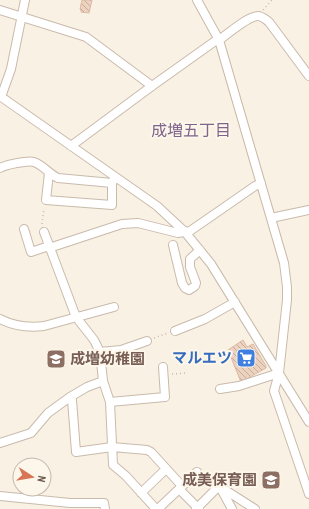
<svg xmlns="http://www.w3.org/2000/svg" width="309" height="509" font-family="'PT Sans Narrow','Noto Sans JP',sans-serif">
  <defs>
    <pattern id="building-back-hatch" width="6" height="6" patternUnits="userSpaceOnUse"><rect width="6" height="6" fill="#ecd2bf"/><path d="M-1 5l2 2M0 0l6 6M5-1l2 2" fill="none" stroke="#c3ad9d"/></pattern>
  </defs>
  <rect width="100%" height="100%" fill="#f9f2e4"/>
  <path fill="url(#building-back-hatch)" stroke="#ddb9a1" d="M82,0H92L89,13L81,12V10L80,9Z
    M243,340L247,347L253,344L266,366V368L241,382L228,350Z"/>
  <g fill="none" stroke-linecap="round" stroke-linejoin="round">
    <g stroke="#c9baac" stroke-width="10">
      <path id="minor" d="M197,0L219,40L284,263L287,287V300L279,373L274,391L309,494
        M0,10L86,37L152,86
        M219,40C228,34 248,16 258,16C262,16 265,19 269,22L309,76
        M0,96L157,206L185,232L211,264L309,422
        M1,97L11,69L25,0
        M71,146L152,86L218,39
        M0,168C5,165 28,160 34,162C43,165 49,174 58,178L112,183L115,178
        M49,173L46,200L112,205V183
        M271,218L309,210
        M24,229L31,252L46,247L49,248L122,224L138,223L178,233L190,231L255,186L261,183
        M44,232L76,317L94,340L100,352L103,381L110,402L113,465L126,476L156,509
        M173,245L182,283L185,288L189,290L195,286L196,283L190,267V259L200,250
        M0,319C14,326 29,328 44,326L114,307
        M175,331L205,319L235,302
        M100,352L121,350L147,341
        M220,389L239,386L279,373
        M70,397L72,400L76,452L112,447L147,450L151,452L182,486
        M110,402L165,397L163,367
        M0,443L31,433L48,413L70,397L87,387L103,381
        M220,487L232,509
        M179,489L199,509
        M141,493L166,469
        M0,496L70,503H104L105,509
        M158,509L197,472
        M196,509L219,486L255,509"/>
    </g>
    <path stroke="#d0b5a3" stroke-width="1.5" stroke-dasharray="1 3" stroke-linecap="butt" d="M263,10L272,0
      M42,224L44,208
      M154,338L168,333
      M172,374L186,373"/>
    <use href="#minor" stroke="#fff" stroke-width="8"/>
  </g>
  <defs>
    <g id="supermarket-square" transform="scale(1)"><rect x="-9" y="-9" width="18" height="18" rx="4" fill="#3f7fe0" stroke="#fdf6ea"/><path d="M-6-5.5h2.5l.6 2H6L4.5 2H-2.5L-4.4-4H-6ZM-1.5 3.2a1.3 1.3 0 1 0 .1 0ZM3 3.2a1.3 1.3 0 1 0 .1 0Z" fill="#fff"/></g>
    <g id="school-square" transform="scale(1)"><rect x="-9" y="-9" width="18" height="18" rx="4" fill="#8d6e63" stroke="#fdf6ea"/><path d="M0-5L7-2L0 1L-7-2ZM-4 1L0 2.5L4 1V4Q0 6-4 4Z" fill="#fff"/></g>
  </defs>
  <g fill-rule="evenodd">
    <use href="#supermarket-square" x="246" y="358"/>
    <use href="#school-square" x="56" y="359"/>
    <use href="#school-square" x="271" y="480"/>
  </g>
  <g text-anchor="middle" stroke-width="4" stroke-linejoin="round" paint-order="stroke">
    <g font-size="15" font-weight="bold" fill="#366cbe" stroke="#fdf6ea" text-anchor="end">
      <text x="232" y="363">マルエツ</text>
    </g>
    <g font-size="15" font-weight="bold" fill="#785e54" stroke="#fdf6ea" text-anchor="start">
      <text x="70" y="364">成増幼稚園</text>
      <text x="257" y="485" text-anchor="end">成美保育園</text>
    </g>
    <g font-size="16" fill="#7f658c" stroke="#fdf6ea">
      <text x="191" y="136">成増五丁目</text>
    </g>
  </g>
  <g transform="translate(32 477) rotate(102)"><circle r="19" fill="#fdf6ea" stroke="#c4b8ab"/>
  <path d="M0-3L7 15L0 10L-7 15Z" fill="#d77556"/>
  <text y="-6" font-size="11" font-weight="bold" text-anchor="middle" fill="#6f5a4d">N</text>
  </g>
</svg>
